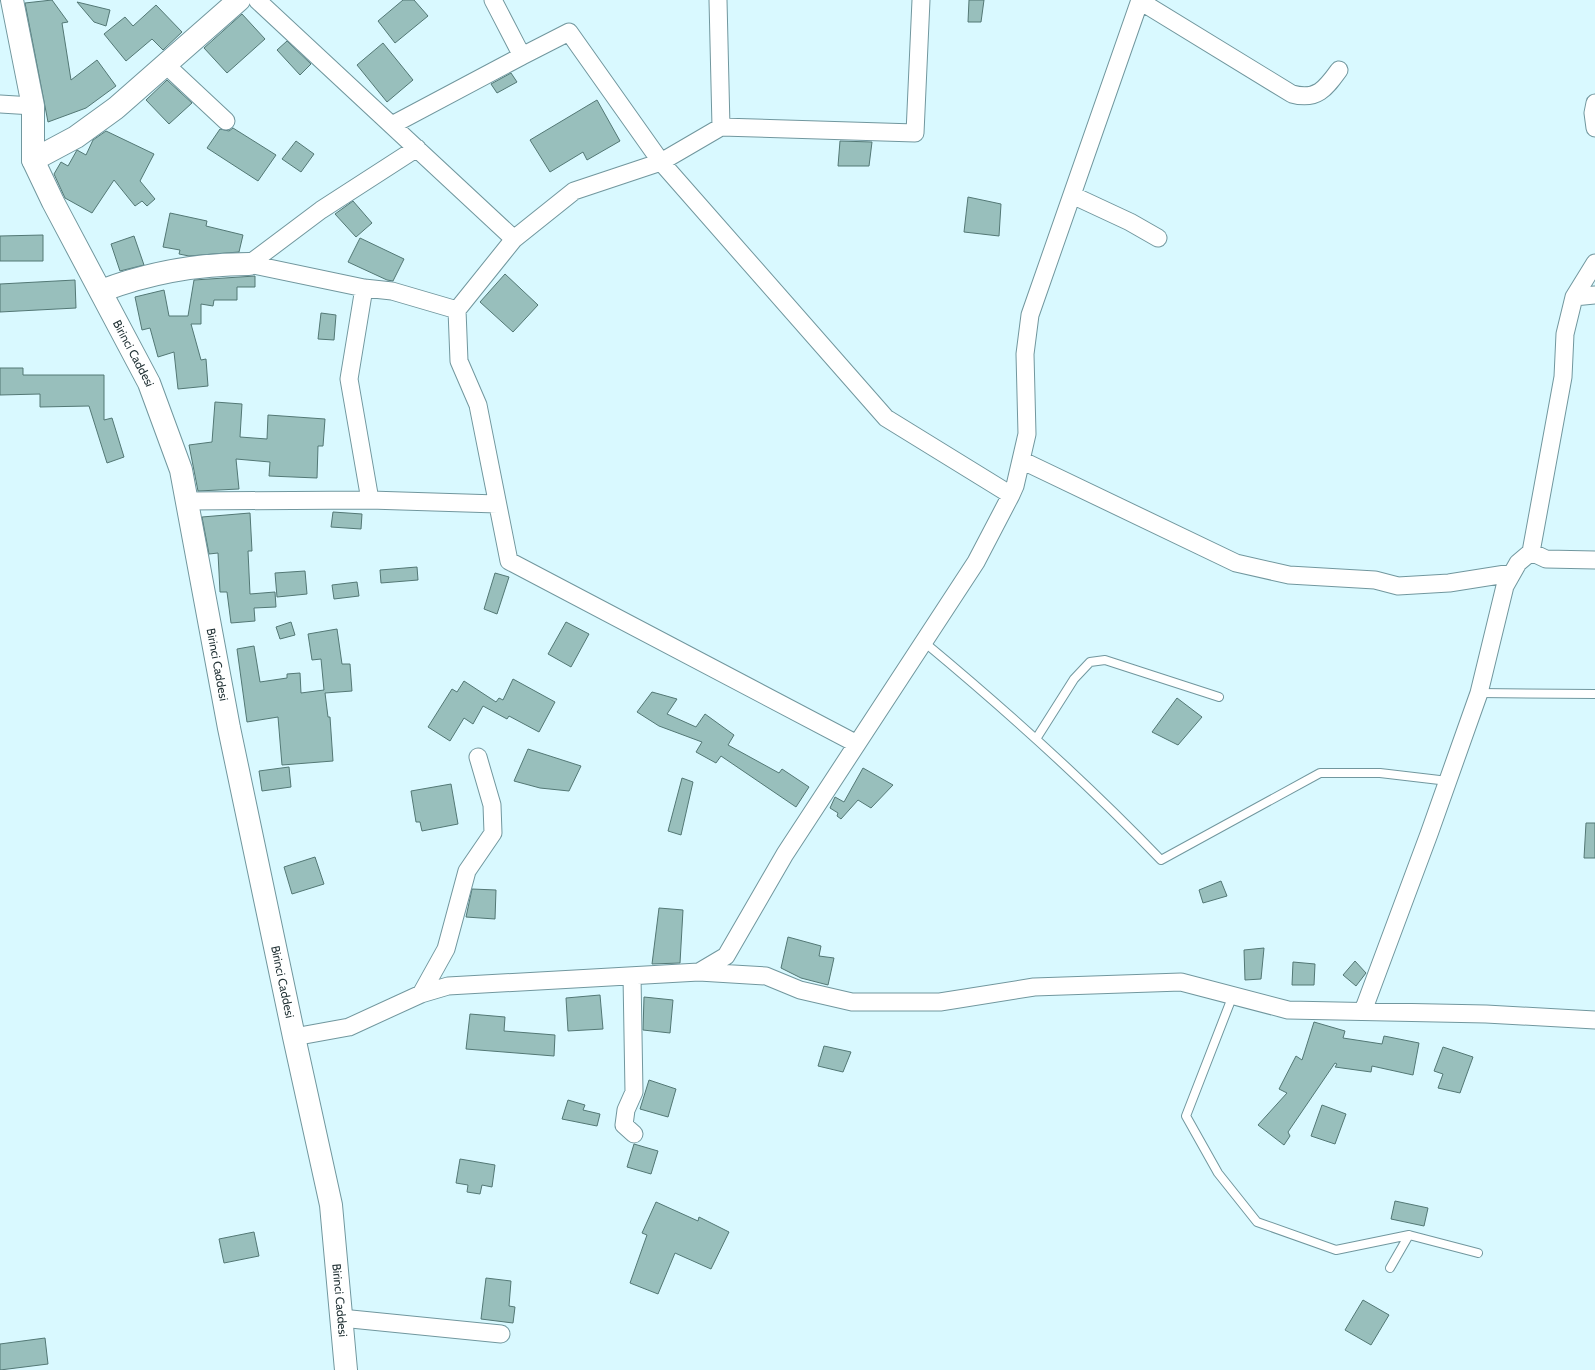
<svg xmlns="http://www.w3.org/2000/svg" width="1595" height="1370" font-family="Cabin,sans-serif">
  <rect width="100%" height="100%" fill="#d9f9ff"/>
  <path fill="#98bfbc" stroke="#537875" d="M52,0L68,22L62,23L71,80L97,60L116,86L86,108L48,122L25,3Z
    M403,0H414L428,16L395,43L378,21Z
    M969,0H984L981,22H968Z
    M77,2L110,10L106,26L94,22Z
    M156,5L182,32L163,50L152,39L126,61L104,34L125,17L133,26Z
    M242,14L265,39L227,73L204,48Z
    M287,41L311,64L300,75L277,50Z
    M383,43L413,80L387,102L357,65Z
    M511,73L517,82L497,93L491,84Z
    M167,80L192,103L169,124L146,100Z
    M597,100L620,141L587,160L583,152L550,172L530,140Z
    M233,128L276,155L258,181L207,148L220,129L229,131Z
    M106,131L154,154L140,181L155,199L147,206L142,201L135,206L114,180L92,213L65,198L54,174L61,162L68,166L77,150L86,155L93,140Z
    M296,141L314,154L301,172L282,159Z
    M840,141L872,142L869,166H838Z
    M968,197L1001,204L999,236L964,232Z
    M353,201L372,223L356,237L335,214Z
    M170,213L207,221L206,226L243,235L239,252L189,256L179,254L180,250L163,247Z
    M43,235V261H0V236Z
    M134,236L144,265L120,271L111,244Z
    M360,238L404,259L393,281L387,280L348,262Z
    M505,274L538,305L513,332L480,302Z
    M255,276V287H237V300H214L213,306L201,304V324H191L201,360L206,359L208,386L178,389L174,352L158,357L150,328L142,330L135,297L164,290L169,316H188L194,280Z
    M75,280L76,308L0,312V284Z
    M321,313L336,315L334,340L318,339Z
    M0,368H23V375H104V420L112,418L124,457L107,463L89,406L40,407V394L0,395Z
    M215,402L242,404L240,437L267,439L268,415L325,419L323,446H318L317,478L269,476L270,462L236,459L239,489L198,491L189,445L212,442Z
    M333,512L362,514L361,529L331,527Z
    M250,513L252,551H248L250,594L275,592L276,607L254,608L255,621L231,623L227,592H220L218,553L209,554L202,517Z
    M417,567L418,580L381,583L380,570Z
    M305,571L307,594L277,597L275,573Z
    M495,573L509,577L497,614L484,609Z
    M357,582L359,596L334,599L332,585Z
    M291,622L295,635L280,639L276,627Z
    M566,622L589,634L571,667L548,654Z
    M337,629L342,664H350L352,691L325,693L328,717H330L333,761L282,765L278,717L247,722L237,649L254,646L260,682L287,678V674L300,673L301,693L324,690L321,659L312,660L308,634Z
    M513,679L555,702L539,732L509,716L507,719L483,706L473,724L464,718L450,741L428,727L452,689L457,692L464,681L496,702L499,698L503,700Z
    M652,692L677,699L667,714L696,727L705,714L734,735L728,745L779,773L782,769L809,787L796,807L721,756L716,763L696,752L702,742L659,726L637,712Z
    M1177,698L1202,717L1178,745L1152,732Z
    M528,749L581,766L569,791L540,788L514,781Z
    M289,767L291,787L262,791L259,771Z
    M863,768L893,785L871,808L858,800L841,819L837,816L838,813L830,808L835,797L844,802Z
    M682,778L693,782L681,835L668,831Z
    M451,784L458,824L422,831L420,822H416L411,791Z
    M1586,823H1595V858H1584Z
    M315,857L324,884L292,894L284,867Z
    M1221,881L1227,896L1203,903L1199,890Z
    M472,889L496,890L495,919L466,917Z
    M659,908L683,910L680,963L652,964Z
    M788,937L821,946L819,956L834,958L828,985L801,978L781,968Z
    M1264,948L1261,979L1245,980L1244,950Z
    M1355,961L1366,973L1356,986L1343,975Z
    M1293,962L1315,964L1314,985H1292Z
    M600,995L603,1029L568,1031L566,998Z
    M644,997L673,1000L670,1033L643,1030Z
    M470,1014L505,1017L504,1031L555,1035L554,1056L466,1049Z
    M1314,1022L1345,1031L1343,1038L1382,1044L1384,1036L1419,1043L1413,1075L1372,1066L1371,1072L1335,1067L1337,1064L1335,1063L1288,1132L1290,1136L1284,1145L1258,1125L1287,1093L1279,1089L1296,1056L1302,1060Z
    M824,1046L851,1052L843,1072L818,1066Z
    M1443,1047L1473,1057L1460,1093L1438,1088L1443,1074L1434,1071Z
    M649,1080L676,1089L668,1117L640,1109Z
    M568,1100L585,1105L583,1110L600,1114L597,1126L562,1119Z
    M1322,1105L1346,1114L1335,1144L1311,1136Z
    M634,1144L658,1151L651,1174L627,1167Z
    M460,1159L495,1165L492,1187L482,1185L480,1194L467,1192L468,1185L456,1183Z
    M1395,1201L1428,1208L1424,1226L1391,1219Z
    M656,1202L698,1221L699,1217L729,1232L711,1269L675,1253L658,1294L630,1283L647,1235L642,1233Z
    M254,1232L259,1256L224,1263L219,1239Z
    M486,1278L511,1281L509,1306L515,1307L513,1323L481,1319Z
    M1363,1300L1389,1315L1371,1345L1345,1330Z
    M45,1338L48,1364L0,1370V1344Z"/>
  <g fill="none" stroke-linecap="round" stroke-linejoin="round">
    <g stroke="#71979e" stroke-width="10">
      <path id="lane" d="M924,642C1007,711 1087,783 1161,860L1320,773H1380L1448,781
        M1479,693L1595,694
        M1036,739L1074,679L1090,662L1105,660L1219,697
        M1233,995L1186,1116L1218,1173L1257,1222L1336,1250L1409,1235L1390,1268
        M1409,1235L1478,1253"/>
    </g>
    <g stroke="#71979e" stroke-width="19">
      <path id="street" d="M257,0L514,239
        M718,0L721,127
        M921,0L915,133L721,127L661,162L886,418L1011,495
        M1140,1L1292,94C1317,101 1326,88 1339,70
        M165,64L226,121
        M1595,103L1593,113L1595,128
        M0,104L33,106
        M392,125L522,56L493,0
        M1072,195L1130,222L1158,238
        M1595,263L1574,297L1565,334L1563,377L1531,552L1546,559L1595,560
        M249,264L364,288L392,291L457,310L514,239L574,191L661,162L569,32L522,56
        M249,264L321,210L417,148
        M364,288L349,379L370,500
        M1574,297L1595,295
        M457,310L459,361L478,405L509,561L857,744
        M1021,460L1236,563L1289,575L1375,580L1398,586L1449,583L1512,573
        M187,501L370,500L497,504
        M699,972L766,976L800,990L852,1002H940L1034,987L1181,982L1288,1010L1486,1014L1595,1020
        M632,976L634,1092L626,1110L624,1125L634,1134
        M421,994L446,949L467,871L493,833L492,805L478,757
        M1363,1011L1429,834L1479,693L1505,586L1518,563L1531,552
        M294,1037L349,1027L421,994L448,986L699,972L726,956L785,854L976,562L1011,495L1015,486L1027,434L1025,354L1030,315L1140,0
        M341,1318L501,1334"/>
    </g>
    <g stroke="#71979e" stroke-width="24">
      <g id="secondary">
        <path id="s1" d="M12,0L33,106V160L53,202L149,383L181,470L229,728L294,1037L331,1205L346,1370"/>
        <path d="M33,160L76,137L116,108L239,0"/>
        <path d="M101,291C148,273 199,264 249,264"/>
      </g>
    </g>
    <use href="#lane" stroke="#fff" stroke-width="8"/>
    <use href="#street" stroke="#fff" stroke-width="17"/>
    <use href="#secondary" stroke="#fff" stroke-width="22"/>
  </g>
  <g text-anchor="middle" stroke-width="4" stroke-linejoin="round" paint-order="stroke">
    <g font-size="12" fill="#233336" stroke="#d9f9ff">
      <text dy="4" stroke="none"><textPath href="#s1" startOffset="380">Birinci Caddesi</textPath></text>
      <text dy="4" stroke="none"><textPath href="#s1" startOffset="704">Birinci Caddesi</textPath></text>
      <text dy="4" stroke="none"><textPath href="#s1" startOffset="1028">Birinci Caddesi</textPath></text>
      <text dy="4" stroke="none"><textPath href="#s1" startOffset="1352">Birinci Caddesi</textPath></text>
    </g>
  </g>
</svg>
